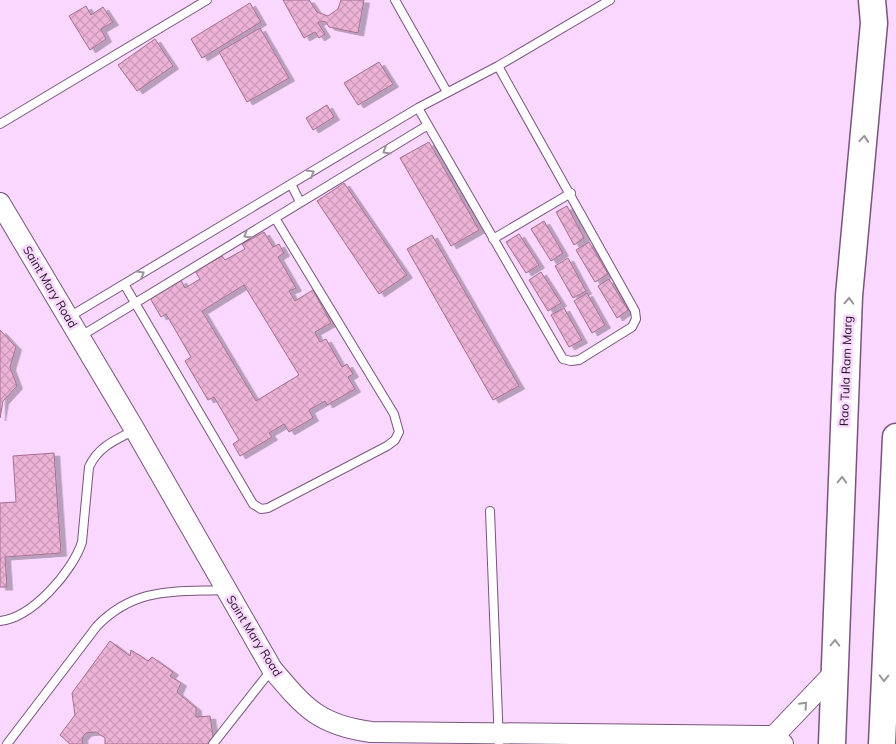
<svg xmlns="http://www.w3.org/2000/svg" width="896" height="744" font-family="Mulish,sans-serif">
  <defs>
    <pattern id="building-cross-hatch" width="8" height="8" patternUnits="userSpaceOnUse" patternTransform="scale(1.25)"><rect width="8" height="8" fill="#edb3d6"/><path d="M0 0l8 8M0 8l8-8" fill="none" stroke="#cb99b7"/></pattern>
    <filter id="shadow"><feDropShadow dx="5.5" dy="3" stdDeviation="0" flood-color="#0004"/></filter>
  </defs>
  <rect width="100%" height="100%" fill="#f9d7fe"/>
  <path fill="url(#building-cross-hatch)" stroke="#a46f90" fill-rule="evenodd" filter="url(#shadow)" d="M283,0H309L317,12L328,16L338,9L341,0H364L358,33L329,27L326,22L321,21L318,23L325,34L319,38L315,32L304,38Z
    M250,3L261,22L202,58L191,39Z
    M86,6L91,15L103,7L113,22L101,29L106,39L90,50L69,16Z
    M260,28L289,78L247,102L219,52Z
    M155,39L173,66L137,91L118,65Z
    M379,62L393,84L358,105L344,83Z
    M327,105L334,117L313,130L306,118Z
    M429,142L479,230L451,246L400,158Z
    M344,183L407,275L379,294L317,201Z
    M567,206L584,238L574,245L556,212Z
    M544,221L563,253L551,261L531,229Z
    M264,232L273,247L279,244L284,253L278,257L296,288L289,291L295,301L313,290L331,323L315,332L320,342L326,339L342,367L347,364L353,374L348,377L355,389L327,405L325,401L309,410L313,418L289,432L284,424L269,433L272,437L240,456L233,444L239,440L214,397L208,400L185,361L191,357L166,314L161,317L150,298L181,280L185,288L200,279L195,271L222,256L225,260L245,249L242,244ZM244,285L299,375L256,401L202,311Z
    M519,234L539,265L526,273L506,242Z
    M432,235L519,386L493,400L407,249Z
    M589,242L608,274L595,282L576,250Z
    M568,258L586,291L573,298L555,266Z
    M541,272L561,303L548,311L529,280Z
    M609,279L628,310L617,318L598,286Z
    M587,293L605,325L592,333L574,301Z
    M564,308L582,340L569,347L551,315Z
    M0,330L16,347L10,367L17,386L3,401L0,418Z
    M54,453L61,553L5,557L7,587H0V503L16,502L13,456Z
    M110,641L130,656L131,650L148,661L152,657L173,672L170,676L181,683L177,692L196,708V717L210,716L214,744H105V738L96,732L86,733L82,738L83,744H70L60,735L75,715L72,693Z"/>
  <g fill="none" stroke-linecap="round" stroke-linejoin="round">
    <g stroke="#79547f" stroke-width="10">
      <path id="service" d="M395,0L447,92
        M498,66L610,0
        M0,124L207,0
        M291,184L300,202
        M493,239L571,193
        M124,284L253,504L261,509L268,508L387,446L395,440L399,432L394,414L275,218
        M69,317L418,108L498,66L635,311L636,319L632,327L579,360L571,361L563,359L418,108
        M81,336L428,125
        M490,511L499,744
        M0,621C32,618 73,571 82,542L89,467C98,447 115,440 133,431
        M7,744L97,626C135,587 173,592 224,590
        M213,744L272,669"/>
    </g>
    <g stroke="#79547f" stroke-width="22">
      <path id="tertiary" d="M0,203L135,430L272,669C305,708 319,725 371,732L774,736L783,744
        M774,736L834,673"/>
    </g>
    <g stroke="#79547f" stroke-width="29">
      <path id="primary" d="M832,744L849,296L874,23L872,0
        M882,744L896,437"/>
    </g>
    <use href="#service" stroke="#fff" stroke-width="8"/>
    <use href="#tertiary" stroke="#fff" stroke-width="20"/>
    <use href="#primary" stroke="#fff" stroke-width="26"/>
  </g>
  <defs><path id="oneway-chevron" d="M-2-3.5L2.5 0L-2 3.5" fill="none" stroke-width="1.6" stroke-linecap="round" stroke-linejoin="round" transform="scale(1.25)"/></defs>
  <g stroke="#9b949c">
    <use href="#oneway-chevron" transform="translate(864 139) rotate(-85)"/>
    <use href="#oneway-chevron" transform="translate(386 151) rotate(149)"/>
    <use href="#oneway-chevron" transform="translate(311 173) rotate(-31)"/>
    <use href="#oneway-chevron" transform="translate(247 235) rotate(149)"/>
    <use href="#oneway-chevron" transform="translate(141 274) rotate(-31)"/>
    <use href="#oneway-chevron" transform="translate(849 301) rotate(-87)"/>
    <use href="#oneway-chevron" transform="translate(842 480) rotate(-88)"/>
    <use href="#oneway-chevron" transform="translate(835 643) rotate(-88)"/>
    <use href="#oneway-chevron" transform="translate(884 678) rotate(92)"/>
    <use href="#oneway-chevron" transform="translate(804 705) rotate(-47)"/>
  </g>
  <g text-anchor="middle" stroke-width="5" stroke-linejoin="round" paint-order="stroke">
    <g font-size="12" fill="#201122" stroke="#f9d7fe">
      <text transform="translate(50 287) rotate(59)" y="4">Saint Mary Road</text>
      <text transform="translate(846 371) rotate(-88)" y="4">Rao Tula Ram Marg</text>
      <text transform="translate(254 636) rotate(58)" y="4">Saint Mary Road</text>
    </g>
  </g>
</svg>
